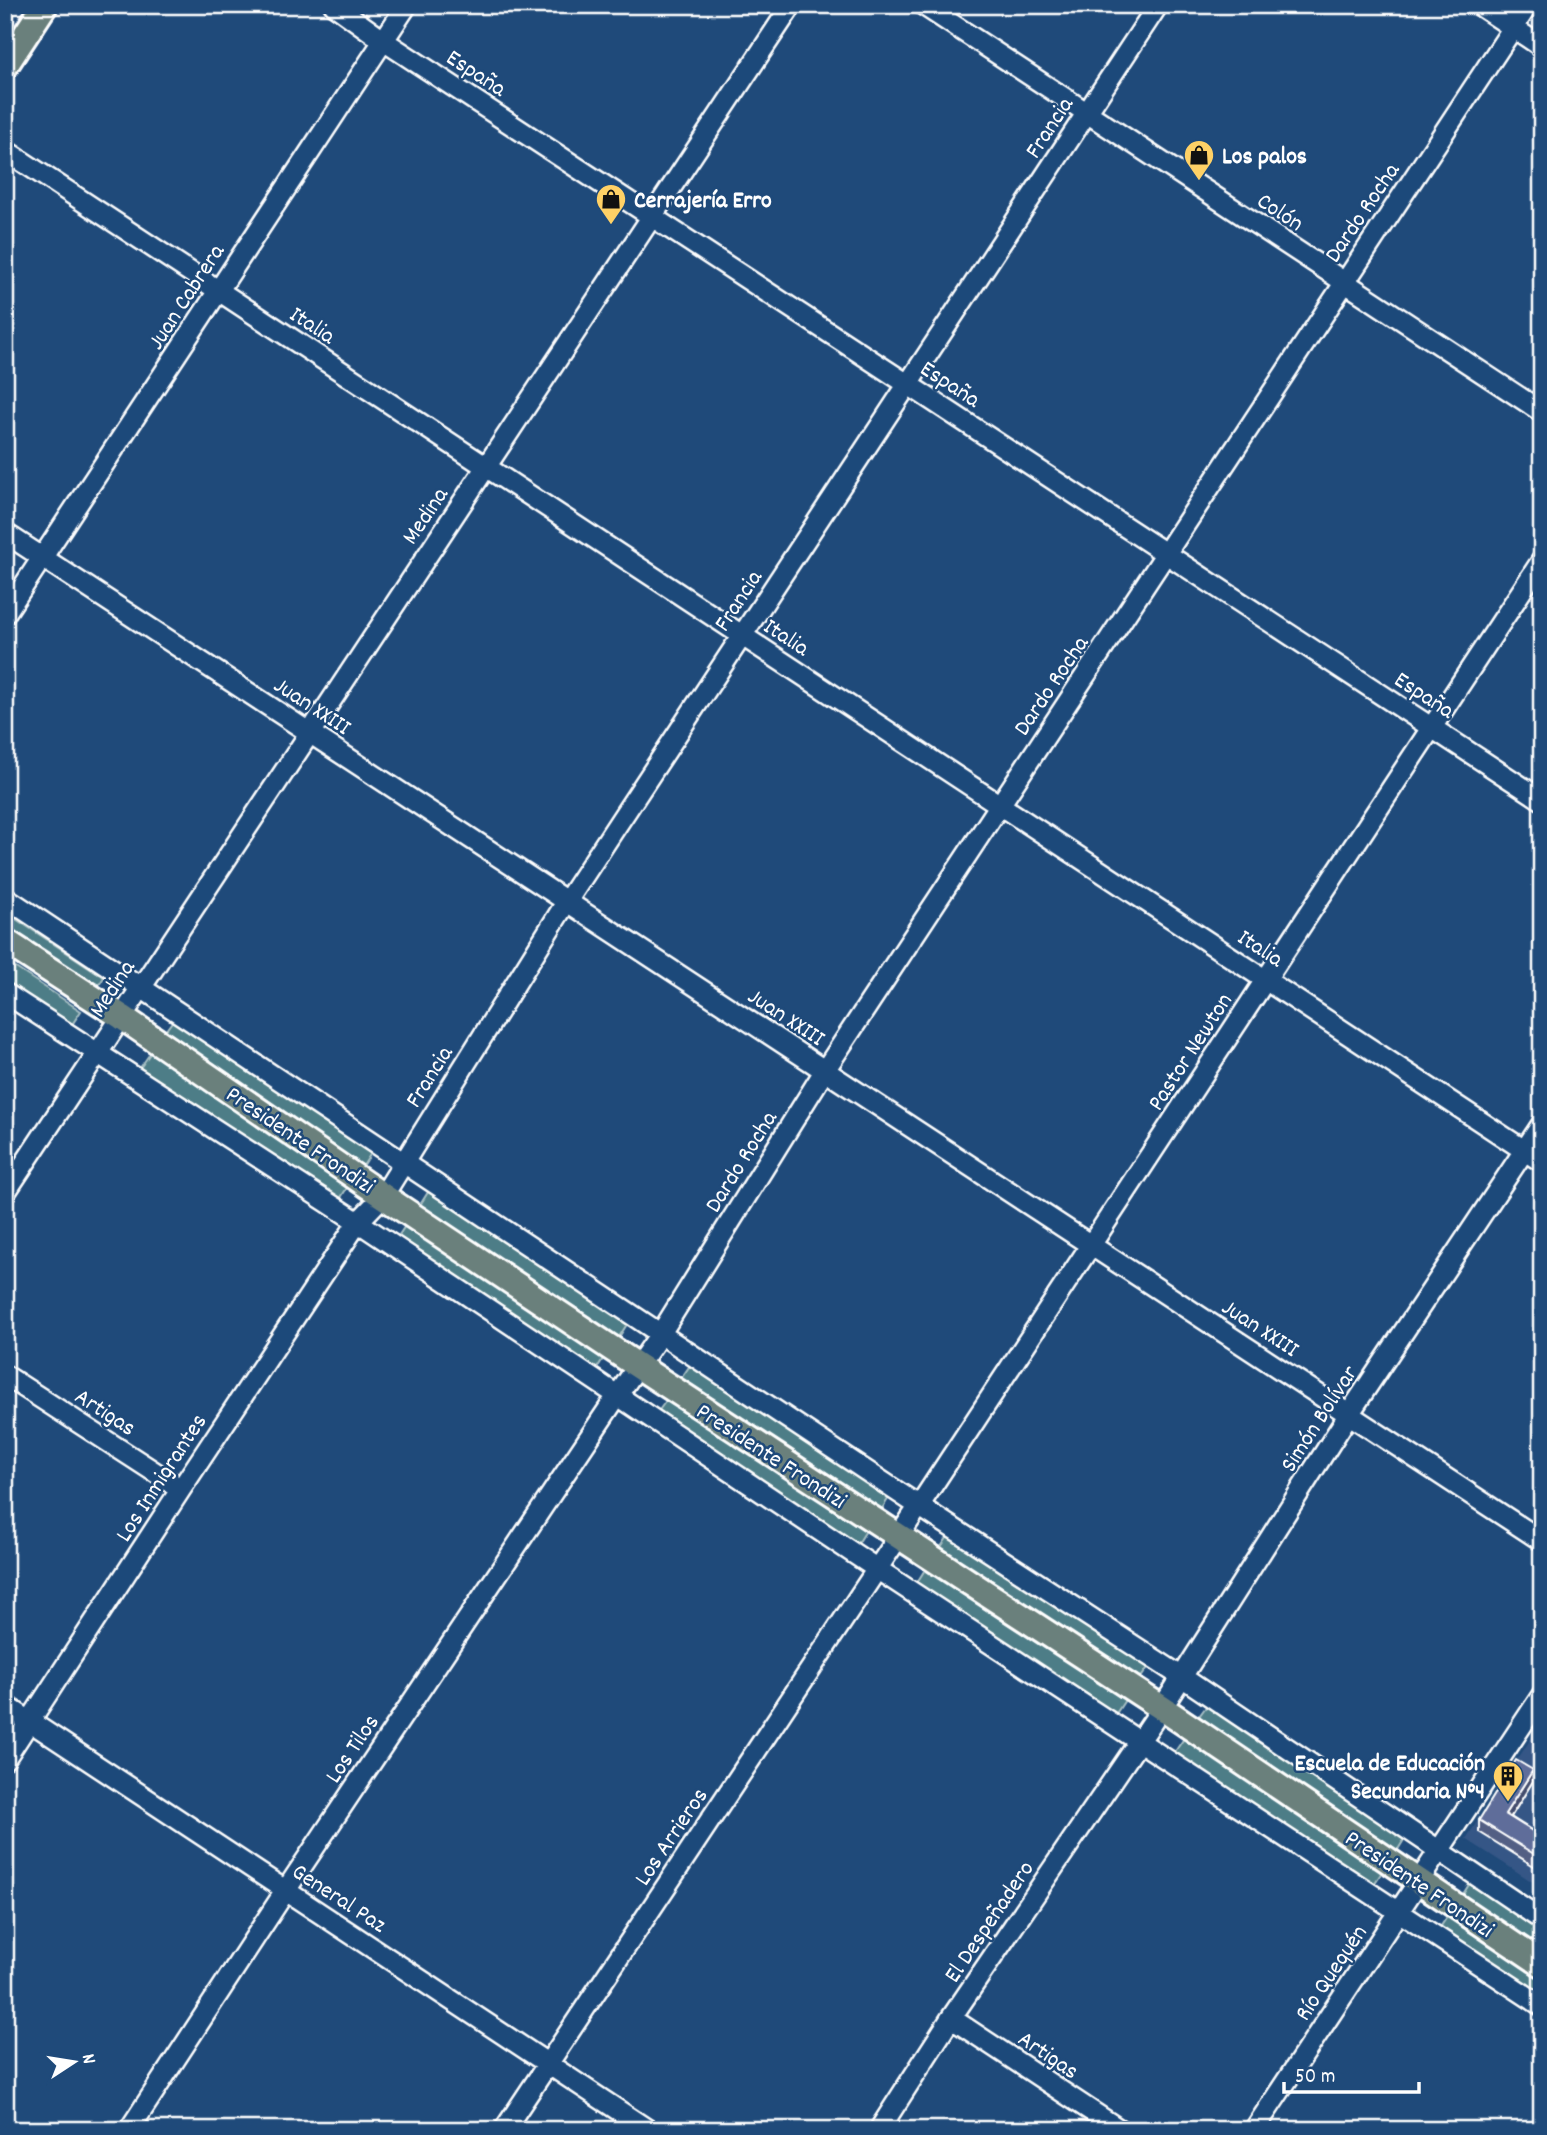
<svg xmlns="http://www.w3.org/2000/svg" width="1547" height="2135" font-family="Dekko,sans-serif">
  <rect width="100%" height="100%" fill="#1f4a7a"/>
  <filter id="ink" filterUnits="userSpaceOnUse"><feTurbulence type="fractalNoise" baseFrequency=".0143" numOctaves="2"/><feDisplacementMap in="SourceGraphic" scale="14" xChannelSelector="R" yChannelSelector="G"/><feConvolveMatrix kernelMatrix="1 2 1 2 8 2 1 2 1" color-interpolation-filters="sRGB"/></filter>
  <g filter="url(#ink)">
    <path fill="#365786" d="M1534,1734L1542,1739V1888L1466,1839Z"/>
    <path fill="#4e7d87" stroke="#a6bec3" stroke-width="2" d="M5,912L104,977L94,993L5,934Z
      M5,961L81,1011L71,1026L5,983Z
      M174,1019L373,1150L363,1166L163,1034Z
      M151,1052L350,1183L340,1199L140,1068Z
      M430,1189L629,1321L619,1337L420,1205Z
      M407,1223L606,1354L596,1370L397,1238Z
      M691,1364L890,1496L880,1512L680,1380Z
      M668,1398L867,1529L857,1545L657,1413Z
      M949,1535L1149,1666L1138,1682L939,1550Z
      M926,1568L1125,1700L1115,1715L916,1584Z
      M1208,1704L1407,1835L1397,1851L1197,1719Z
      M1185,1737L1384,1869L1374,1884L1174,1753Z
      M1470,1883L1542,1930V1953L1460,1899Z
      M1447,1917L1542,1979V2001L1437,1932Z"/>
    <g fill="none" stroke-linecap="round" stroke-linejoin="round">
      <g stroke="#fff" stroke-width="24">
        <path id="minor" d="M334,5L384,41L1542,800
          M923,5L1542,412
          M1479,5L1542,47
          M5,150L1542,1162
          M5,533L1542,1541
          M5,614L407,5
          M5,897L919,1506L1182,1677L1542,1920
          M5,993L358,1222L877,1569L1542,2006
          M5,1193L792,5
          M5,1375L181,1489
          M5,1705L648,2130
          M5,1759L181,1489L358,1222L383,1196L567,901L1158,5
          M951,2018L1120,2130
          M129,2130L286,1890L617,1396L661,1333L825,1070L1528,5
          M504,2130L919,1506L1542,560
          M879,2130L951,2018L1162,1708L1349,1414L1542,1124
          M1254,2130L1542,1695"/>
      </g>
      <g stroke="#fff" stroke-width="30">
        <path id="major" d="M5,66L45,5
          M5,941L122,1017L383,1196L638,1366L1162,1708L1542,1964"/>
      </g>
      <use href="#minor" stroke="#1f4a7a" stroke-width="19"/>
      <use href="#major" stroke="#6a807c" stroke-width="24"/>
    </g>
    <path fill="#525e84" stroke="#fff" stroke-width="2" d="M1533,1781L1511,1817L1542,1837V1871L1479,1832V1820Z
      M1542,1874V1892L1539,1890V1879Z"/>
    <path fill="#424c6c" stroke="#fff" stroke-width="2" d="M1533,1770V1781L1505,1826V1814Z"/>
    <path fill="#5f6d9a" stroke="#fff" stroke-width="2" d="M1516,1760L1533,1770L1505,1814L1542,1837V1859L1479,1820Z"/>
  </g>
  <defs>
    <g id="shop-pin" transform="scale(1.575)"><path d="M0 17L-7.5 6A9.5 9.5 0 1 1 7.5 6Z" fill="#ffd166" stroke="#1f4a7a"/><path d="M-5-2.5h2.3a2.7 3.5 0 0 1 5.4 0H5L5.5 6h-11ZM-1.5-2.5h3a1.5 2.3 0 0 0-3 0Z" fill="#111"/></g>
    <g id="building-pin" transform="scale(1.575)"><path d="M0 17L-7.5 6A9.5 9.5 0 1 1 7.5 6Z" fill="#ffd166" stroke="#1f4a7a"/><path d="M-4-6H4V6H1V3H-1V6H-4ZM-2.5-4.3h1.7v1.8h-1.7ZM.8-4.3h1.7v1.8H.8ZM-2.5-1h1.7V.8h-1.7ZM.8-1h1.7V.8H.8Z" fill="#111"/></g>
  </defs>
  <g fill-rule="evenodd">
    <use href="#shop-pin" x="1199" y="155"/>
    <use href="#shop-pin" x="611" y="199"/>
    <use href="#building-pin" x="1508" y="1776"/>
  </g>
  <g text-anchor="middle" stroke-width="5" stroke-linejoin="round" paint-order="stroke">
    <g font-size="24" fill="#fff" stroke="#1f4a7a">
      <text transform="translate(477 72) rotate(33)" y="8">España</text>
      <text transform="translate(1048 127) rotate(-57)" y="8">Francia</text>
      <text transform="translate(1281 211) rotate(33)" y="8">Colón</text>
      <text transform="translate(1361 212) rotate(-56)" y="8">Dardo Rocha</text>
      <text transform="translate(185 296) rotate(-57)" y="8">Juan Cabrera</text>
      <text transform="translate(313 324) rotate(33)" y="8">Italia</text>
      <text transform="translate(951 383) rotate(33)" y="8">España</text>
      <text transform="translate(424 515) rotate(-56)" y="8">Medina</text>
      <text transform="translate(737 600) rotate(-57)" y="8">Francia</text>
      <text transform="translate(787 636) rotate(33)" y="8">Italia</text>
      <text transform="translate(1050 685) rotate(-56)" y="8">Dardo Rocha</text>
      <text transform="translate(1425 694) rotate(33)" y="8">España</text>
      <text transform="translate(313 705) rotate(33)" y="8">Juan XXIII</text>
      <text transform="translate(1261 947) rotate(33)" y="8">Italia</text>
      <text transform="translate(111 988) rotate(-57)" y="8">Medina</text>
      <text transform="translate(787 1016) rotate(33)" y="8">Juan XXIII</text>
      <text transform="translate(1189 1051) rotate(-57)" y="8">Pastor Newton</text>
      <text transform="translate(428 1076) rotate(-58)" y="8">Francia</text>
      <text transform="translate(301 1139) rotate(34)" y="8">Presidente Frondizi</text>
      <text transform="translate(740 1161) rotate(-58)" y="8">Dardo Rocha</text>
      <text transform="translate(1261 1327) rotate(33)" y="8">Juan XXIII</text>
      <text transform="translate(106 1411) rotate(33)" y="8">Artigas</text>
      <text transform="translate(1318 1418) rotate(-57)" y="8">Simón Bolívar</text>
      <text transform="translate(772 1455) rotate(33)" y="8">Presidente Frondizi</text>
      <text transform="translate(160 1477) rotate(-57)" y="8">Los Inmigrantes</text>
      <text transform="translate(351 1748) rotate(-56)" y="8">Los Tilos</text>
      <text transform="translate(670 1836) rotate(-56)" y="8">Los Arrieros</text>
      <text transform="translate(1420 1883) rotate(34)" y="8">Presidente Frondizi</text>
      <text transform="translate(340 1897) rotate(33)" y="8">General Paz</text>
      <text transform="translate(988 1921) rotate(-56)" y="8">El Despeñadero</text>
      <text transform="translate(1330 1972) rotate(-56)" y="8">Río Quequén</text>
      <text transform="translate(1049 2054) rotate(34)" y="8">Artigas</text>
    </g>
    <g font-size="24" font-weight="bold" fill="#fff" stroke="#1f4a7a" text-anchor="start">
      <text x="1222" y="163">Los palos</text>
      <text x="634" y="207">Cerrajería Erro</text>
      <text x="1485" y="1770" text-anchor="end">Escuela de Educación<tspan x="1485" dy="28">Secundaria N°4</tspan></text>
    </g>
  </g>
  <rect width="1547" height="2135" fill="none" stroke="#1f4a7a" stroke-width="28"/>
  <rect x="14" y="14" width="1519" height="2107" fill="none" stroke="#fff" stroke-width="2.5" filter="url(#ink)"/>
  <g transform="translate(74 2062) rotate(78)" stroke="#1f4a7a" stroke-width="5" paint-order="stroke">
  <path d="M0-5L12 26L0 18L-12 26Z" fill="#ffffff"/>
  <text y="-10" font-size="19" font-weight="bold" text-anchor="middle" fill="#ffffff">N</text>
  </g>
  <path d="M1284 2082v10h135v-10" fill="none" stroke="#ffffff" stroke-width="3.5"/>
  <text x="1295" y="2082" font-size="21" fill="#ffffff" stroke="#1f4a7a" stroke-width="5" paint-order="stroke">50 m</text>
</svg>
